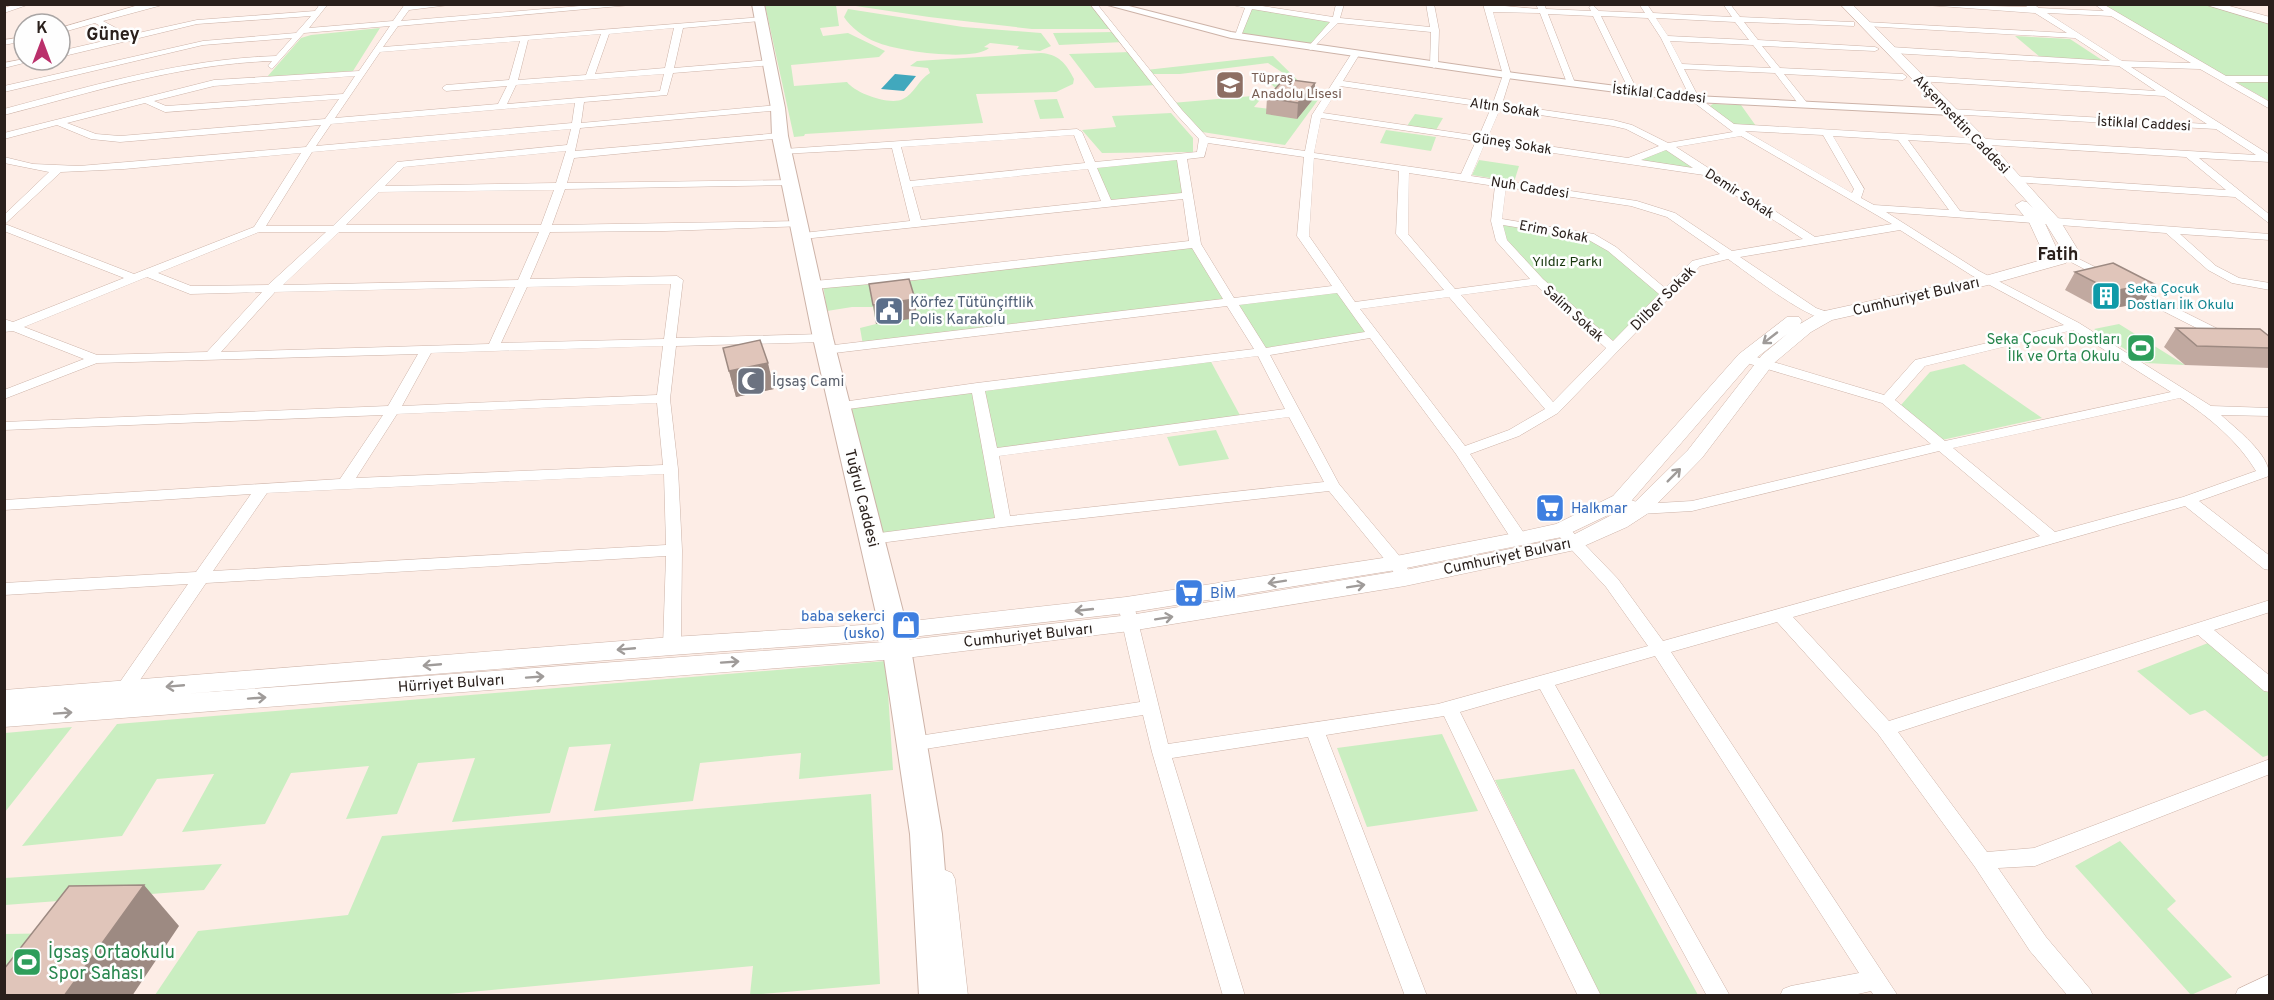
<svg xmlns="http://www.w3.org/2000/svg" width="2274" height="1000" font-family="Overpass,sans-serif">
  <rect width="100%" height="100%" fill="#fdede6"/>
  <path fill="#caeec1" d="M765,5H836L839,26L820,28L823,36L848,33L885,51L879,57L791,65L794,86L847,82C855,93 890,106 903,99C914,94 919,79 930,73L928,68L910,66L917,61L1041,53C1058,54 1066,63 1074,79L1073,84L1056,92L976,94L983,123L805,134L804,136L794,137Z
    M849,5H1093L1113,29H1032L929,17Z
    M2102,5H2208L2269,22V101Z
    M1249,7L1336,20L1311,48L1237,36Z
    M848,9L963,27L1041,33L1051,46L1040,51L1017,49L1019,46L990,43L984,47L989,48C973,62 896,51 876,42C865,38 850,27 844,17Z
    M380,28L353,71L267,77L301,38L311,35Z
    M1115,32L1124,42L1059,45L1053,33Z
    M2015,36L2070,39L2105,62L2040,57Z
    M1131,52L1146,70L1273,56L1318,100L1285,145L1196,131L1172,103L1264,95L1254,107L1270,109L1279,91L1264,78L1286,75L1268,63L1180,74H1149L1157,85L1095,88L1069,54Z
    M1057,99L1064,118L1040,119L1034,100Z
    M1713,104L1741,105L1756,126L1733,125L1708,107Z
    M1171,113L1193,138V152L1102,153L1082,130L1116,127L1112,116Z
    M1415,114L1443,118L1436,130L1407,126Z
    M1386,130L1436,137L1431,151L1380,143Z
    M1667,146L1708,172L1628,161Z
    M1181,156L1189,195L1107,203L1091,165Z
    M1479,160L1519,166L1514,182L1472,175Z
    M1496,221L1590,236L1666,294L1613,348L1502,241Z
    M1195,244L1228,301L1339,289L1374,334L1262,352L1228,301L863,345L860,328L876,324L873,307H852L827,311L823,284Z
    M2119,324L2185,365L2146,363L2094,329Z
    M1209,358L1242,419L992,453L1003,522L872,539L840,406Z
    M1964,364L2042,418L1942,440L1901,405L1930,372Z
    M1216,430L1229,459L1179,466L1167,437Z
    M2208,643L2269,693V755L2263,757L2205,710L2190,715L2137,671Z
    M886,661L893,770L799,779L801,753L700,763L693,801L594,811L611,744L569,747L550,813L452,822L475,758L418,763L397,814L346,819L369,766L291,773L265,824L182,832L214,774L157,779L122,836L22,846L117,724Z
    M72,727L5,812V733Z
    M1442,734L1478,811L1367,827L1337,748Z
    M1574,769L1698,995H1599L1495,780Z
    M871,794L880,984L750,995L753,966L438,995H155L198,931L348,915L382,836Z
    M2120,841L2176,901L2167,909L2232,977L2191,995L2075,866Z
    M222,864L204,890L5,905V878Z
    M71,933L5,990L4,934Z"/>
  <path fill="#41a8bd" d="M895,74L916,76L904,91L881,89Z"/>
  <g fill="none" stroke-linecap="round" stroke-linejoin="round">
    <g stroke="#cdb3a8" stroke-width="1">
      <path id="minor" d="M17,4H30L4,13V8Z
        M142,4H166L103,21L129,35L197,20L315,11L320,4H328L309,28L393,21L405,4H457L409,10L401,21L604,4H642L398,26L383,47L763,17V21H760L683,28L674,68L769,60L772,61V65L673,73L667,95L584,102L581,123L778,105L781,106V110L580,128L575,151L780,133L783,134V138L574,158L567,183L791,180L796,183L795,185L565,189L552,225L801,221L805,222V226L665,231L550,232L530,279L677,276L683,280L676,338L823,334L829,338L823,342L676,346L670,399L678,469L682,550L681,646L678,650L672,652L666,650L663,646L666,556L206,583L125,702L119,704L113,702L110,697L113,692L188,584L4,595V583L196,572L251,494L4,510V500L340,479L383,415L4,430V422L388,406L418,354L97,363L4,399V390L84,359L13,331L4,332V319L13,322L124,278L4,231V215L49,172L4,163V157L33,164L79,166L306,147L321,125L120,142L91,139L57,125L4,139V133L214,80L359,71L390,26L304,33L272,69L268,66L272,61C180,64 93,92 4,115V109C94,85 183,59 276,56L292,38L203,45L4,92V86L203,41L296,33L311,16L197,24L135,39L132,42L127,41L60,57V51L121,37L95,23L60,33V28ZM674,28L665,68L595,74L609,34ZM601,34L586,75L518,80L528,40ZM520,41L509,80L446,85L442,88L446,91L507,86L498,104L335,118L380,52ZM664,74L660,91L507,104L516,85ZM355,76L343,94L166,106L154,101L214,86ZM339,99L325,119L120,136L96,134L67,123L145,103L165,112ZM575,103L572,123L316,146L331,124ZM571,129L567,145L397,162L333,226H266L312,152ZM566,151L556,183L385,186L404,167ZM301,153L254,227L134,274L5,224L61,172L124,169ZM554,190L541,225H346L379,192ZM259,232H326L268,285L191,286L158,273ZM339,232H539L518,280L283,285ZM147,277L190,294L262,292L207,352L97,355L24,327ZM671,284L664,339L501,343L527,287ZM515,287L489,344L221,352L275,292ZM663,346L657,395L402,406L431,353ZM657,403L663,465L356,478L397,414ZM664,474L666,545L213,571L267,493Z
        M1090,4H1097L1182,110L1207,137L1305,151L1312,115L1352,53L1359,55L1343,81L1493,103L1503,75L1483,4L1538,9L1536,4H1544L1546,9L1591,11L1589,7L1593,5L1599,11L1645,13L1639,4H1647L1653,13L1732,17L1723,4H1730L1740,17L1851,22H1854V26L1744,22L1758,40L1875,47L1879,49L1875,51L1762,46L1780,68L1903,74L1907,77L1903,80L1784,74L1808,104L1803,107L1800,106L1775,73L1684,69L1699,98L1734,124L2256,155L2216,129L1948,114V110L1951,109L2207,124L2164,96L1917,81L1916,79L1920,76L2156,91L2119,66L1891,53L1887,50L1891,47L2110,61L2075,38L1865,26L1861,24L1865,22L2067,33L2035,13L1912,4L2027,7L2024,4H2033L2039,8L2104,11L2094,4H2103L2226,76H2270V82H2235L2270,102V109L2200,69L2131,67L2270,155V162L2199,158L2270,215V224L2235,197L2014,182L2009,179L2014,176L2226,190L2186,157L1908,140L1960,211L2270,234V240L2180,234L2216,266L2239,278L2270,283V290L2232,283L2208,270L2166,233L1886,212L1979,271L2079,323L2211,406L2270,408V416L2221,415C2235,428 2271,455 2269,476L2199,501L2270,556V570L2264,569L2185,506L1793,617L1889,721L2270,600V612L2214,630L2270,676V692L2264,691L2198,635L1898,732L1987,852L2034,848L2270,759V774L2035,866L1998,868L2046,937L2090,989L2093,996H2068L2030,951L1975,867L1878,734L1777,622L1671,652L1898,996H1874L1871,991L1849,996H1780L1783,989L1791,986L1859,973L1655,656L1555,685L1730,996H1707L1540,689L1460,712L1601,996H1578L1444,716L1326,735L1427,996H1405L1308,737L1172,758L1245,996H1223L1152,752L1143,715L912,751L905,749L903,744L905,739L912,737L1140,702L1118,605L1120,601H1132L1134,605L1168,744L1438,704L1648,646L1606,587L1557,534L1554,530L1557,526H1567L1618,579L1663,641L2040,536L1939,451L1692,511L1640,514L1615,504L1612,501L1620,496L1642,504L1692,501L1931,444L1882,403L1740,361L1739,358L1740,355H1750L1884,395L1915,360L2064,325L1971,275L1900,230L1740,257L1816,308L1830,313V319C1811,323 1747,272 1728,259L1700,266L1558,413L1519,436L1470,454L1528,539L1520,544L1514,543L1456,454L1370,338L1270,355L1339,484L1402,559L1413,578L1411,582H1399L1390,566L1329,491L1003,527L872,544L866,543L864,539L872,534L995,518L972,393L840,410L833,406L835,403L977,383L1254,349L1227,306L826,354L820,350L826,346L1223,299L1192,248L915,280L814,289L808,285L814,281L915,272L1189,241L1183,199L803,239L797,236L803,233L910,221L892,148L781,154L779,152L784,149L1077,129L1082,132L1095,162L1197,152L1199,139L1176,114ZM1493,12L1540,13L1567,83L1571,86L1575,83L1548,14L1593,16L1629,90L1633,93L1637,90L1601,16L1648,18L1661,38L1692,101L1733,132L1668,143L1632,125L1613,120L1502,104L1511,75ZM2047,13L2111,16L2191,63L2122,61ZM1656,18L1735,22L1749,40L1668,36ZM1670,41L1753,45L1771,68L1682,64ZM1340,86L1491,108L1479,136L1323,113ZM1500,109L1613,126L1626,129L1659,146L1628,158L1488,137ZM1321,118L1476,141L1461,174L1314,153ZM1745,131L1823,135L1854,189L1852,193ZM1074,135L1085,163L910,181L901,147ZM1741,136L1892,224L1815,237L1676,147ZM1833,136L1898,140L1949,210L1874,205L1861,198L1864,189ZM1208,143L1304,157L1297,236L1332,286L1234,298L1201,244L1187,159L1204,157ZM1485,143L1704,175L1803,239L1732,251L1675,213L1637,201L1471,176ZM1666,150L1693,168L1641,160ZM1314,158L1399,171L1396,234L1444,290L1355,302L1309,236ZM1177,160L1182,193L1111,200L1097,168ZM1088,169L1101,201L921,220L912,187ZM1409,173L1495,186L1491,221L1496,241L1530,279L1455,289L1408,234ZM1506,187L1631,206L1667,217L1720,254L1692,261L1665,288L1616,247L1594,234L1502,219ZM1503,225L1587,239L1608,251L1659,294L1613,341L1543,279L1507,240ZM1536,285L1606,348L1553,402L1461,295ZM1337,293L1365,332L1266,348L1239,305ZM1449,297L1545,409L1509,430L1465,446L1360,309ZM2073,330L2171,392L1945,441L1895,400L1925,366ZM1258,356L1285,409L997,448L985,391ZM2180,398C2209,417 2238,441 2256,471L2183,497L2055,532L1953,448ZM1289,417L1324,482L1010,516L999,456Z
        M1228,4H1249L1333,17L1336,4H1344L1340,18L1430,27L1426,4H1434L1439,30L1438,65L1434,68L1430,65L1431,32L1338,23L1311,50L1307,48L1330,22L1252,9L1241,36L1234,38L1245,8Z
        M24,37V41L4,45V40Z
        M24,59L36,60L4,68V63Z
        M2075,257L2111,275L2113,277L2107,281L2103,279L2071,262L2069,260Z
        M2128,284L2226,333L2228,336L2226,339H2218L2124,291V285Z
        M945,870L952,873L955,879L968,996H946L935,879L938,873Z
        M2270,974V996H2235L2238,989Z"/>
    </g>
    <g stroke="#cdb3a8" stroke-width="2">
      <path id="tertiary" d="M1104,4H1121L1231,32L1507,72L1695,96L1951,109L1957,112L1951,115L1695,102L1507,78L1231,38Z"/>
    </g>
    <g stroke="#cdb3a8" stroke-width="1">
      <path id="secondary" d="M1840,4H1852L1986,139L2059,219L2078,250L2076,253H2064L2043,219L2056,247L2054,250H2042L2029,222L2015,205L2022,201L2027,202L2033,208L1976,145Z
        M2203,4H2222L2270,17V24Z
        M2060,255L2066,257L2068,260L2066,263L1988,285L1832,320L1811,332L1774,363L1702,458L1647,514L1627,527L1575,550L1405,586L1130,631L897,659L4,727V690L672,637L894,623L1126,597L1396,556L1520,532L1556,524L1613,496L1739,354L1787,317H1799L1802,321L1800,324L1820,312L1985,276ZM1787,334L1762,355L1688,450L1633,504L1569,537L1405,570L1130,615L897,641L183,694L672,655L894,639L1126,613L1396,570L1562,537L1627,506L1751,362Z"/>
    </g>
    <g stroke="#cdb3a8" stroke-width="2">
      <path id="primary" d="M752,4H764L785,108L788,136L833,338L908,631L942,834L955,996H919L910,834L880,631L813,338L772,136L771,108Z"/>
    </g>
    <use href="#minor" fill="#fff" fill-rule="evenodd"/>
    <use href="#tertiary" fill="#fff" fill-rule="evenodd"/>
    <use href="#secondary" fill="#fff" fill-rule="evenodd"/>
    <use href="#primary" fill="#fff" fill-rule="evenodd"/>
  </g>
  <path fill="#c1a9a0" d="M1315,83L1314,98L1297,119L1266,114L1267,98Z
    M2075,272L2143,303L2102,310L2065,290Z
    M2176,328L2270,337V368L2185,365L2164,347Z
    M723,348L774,389L736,397Z"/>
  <path fill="#9d8a82" d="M1315,83L1314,98L1297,119L1298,103Z
    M2154,284L2143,303L2102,310L2112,291Z
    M915,299L917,318L876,324L873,305Z
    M768,363L774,389L736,397L729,371Z
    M144,885L179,926L132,996H64Z"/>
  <path fill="#e0c5ba" stroke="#9d8a82" stroke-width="1.5" d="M1284,79L1315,83L1298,103L1267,98Z
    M2113,263L2154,284L2112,291L2075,272Z
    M909,279L915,299L873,305L869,284Z
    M2176,328L2260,329L2270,337V348L2197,346Z
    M760,340L768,363L729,371L723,348Z
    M144,885L64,996H4V969L69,886Z"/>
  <defs><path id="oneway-shaft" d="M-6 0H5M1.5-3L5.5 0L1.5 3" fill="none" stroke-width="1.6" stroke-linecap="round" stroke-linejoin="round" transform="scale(1.5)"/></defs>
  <g stroke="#9f9b99">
    <use href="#oneway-shaft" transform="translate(1770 338) rotate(142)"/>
    <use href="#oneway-shaft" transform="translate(1674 475) rotate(-45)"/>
    <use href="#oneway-shaft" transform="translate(1277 582) rotate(171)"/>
    <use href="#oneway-shaft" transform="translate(1356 586) rotate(-9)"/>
    <use href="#oneway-shaft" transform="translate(1084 610) rotate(174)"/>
    <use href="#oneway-shaft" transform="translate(1164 618) rotate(-9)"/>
    <use href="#oneway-shaft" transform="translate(626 649) rotate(175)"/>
    <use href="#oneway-shaft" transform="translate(730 662) rotate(-4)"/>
    <use href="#oneway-shaft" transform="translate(432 665) rotate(175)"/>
    <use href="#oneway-shaft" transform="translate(535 677) rotate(-4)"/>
    <use href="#oneway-shaft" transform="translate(175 686) rotate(175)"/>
    <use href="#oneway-shaft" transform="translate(257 698) rotate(-4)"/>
    <use href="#oneway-shaft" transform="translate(63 713) rotate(-4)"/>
  </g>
  <defs>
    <g id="school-square" transform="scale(1.5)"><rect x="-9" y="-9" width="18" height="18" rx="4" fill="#8d6e63" stroke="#fefefe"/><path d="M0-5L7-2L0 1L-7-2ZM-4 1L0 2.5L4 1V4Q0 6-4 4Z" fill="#fff"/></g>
    <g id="building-square" transform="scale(1.5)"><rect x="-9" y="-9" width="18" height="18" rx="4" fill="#0f9aa8" stroke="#fefefe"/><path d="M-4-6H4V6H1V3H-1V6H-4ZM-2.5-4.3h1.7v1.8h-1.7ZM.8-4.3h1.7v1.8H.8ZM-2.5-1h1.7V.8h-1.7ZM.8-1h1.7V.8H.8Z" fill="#fff"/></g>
    <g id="civic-square" transform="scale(1.5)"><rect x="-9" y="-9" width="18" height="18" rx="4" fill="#5c6f8a" stroke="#fefefe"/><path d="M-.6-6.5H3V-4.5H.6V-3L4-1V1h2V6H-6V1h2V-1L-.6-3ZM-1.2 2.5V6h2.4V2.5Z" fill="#fff"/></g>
    <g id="stadium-square" transform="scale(1.5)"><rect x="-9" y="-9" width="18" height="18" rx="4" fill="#2e9e5b" stroke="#fefefe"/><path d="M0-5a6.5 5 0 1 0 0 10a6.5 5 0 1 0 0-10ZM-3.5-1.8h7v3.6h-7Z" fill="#fff"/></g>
    <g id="mosque-square" transform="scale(1.5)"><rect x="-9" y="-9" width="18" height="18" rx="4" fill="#6b7280" stroke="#fefefe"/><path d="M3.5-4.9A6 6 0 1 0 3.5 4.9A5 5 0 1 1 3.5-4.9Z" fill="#fff"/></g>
    <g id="supermarket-square" transform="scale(1.5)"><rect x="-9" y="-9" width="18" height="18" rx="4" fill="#3f7fe0" stroke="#fefefe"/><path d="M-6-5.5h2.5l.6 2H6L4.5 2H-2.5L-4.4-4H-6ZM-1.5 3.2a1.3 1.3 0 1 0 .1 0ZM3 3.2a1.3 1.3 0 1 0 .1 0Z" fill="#fff"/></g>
    <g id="shop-square" transform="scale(1.5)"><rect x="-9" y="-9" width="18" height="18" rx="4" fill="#3f7fe0" stroke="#fefefe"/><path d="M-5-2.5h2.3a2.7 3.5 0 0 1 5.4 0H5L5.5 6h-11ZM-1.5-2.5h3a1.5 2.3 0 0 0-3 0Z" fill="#fff"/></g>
  </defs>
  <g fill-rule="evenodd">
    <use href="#school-square" x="1230" y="85"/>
    <use href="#building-square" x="2106" y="296"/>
    <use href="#civic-square" x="889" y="311"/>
    <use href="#stadium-square" x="2141" y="348"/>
    <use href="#mosque-square" x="751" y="381"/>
    <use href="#supermarket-square" x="1550" y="508"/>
    <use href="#supermarket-square" x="1189" y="593"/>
    <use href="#shop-square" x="906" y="625"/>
    <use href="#stadium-square" x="27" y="962"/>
  </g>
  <g text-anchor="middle" stroke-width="5" stroke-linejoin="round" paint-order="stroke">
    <g font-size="14" fill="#785e54" stroke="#fefefe" text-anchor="start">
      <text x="1251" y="82">Tüpraş<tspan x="1251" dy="16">Anadolu Lisesi</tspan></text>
    </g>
    <g font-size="14" fill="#2a201c" stroke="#fefefe">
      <text transform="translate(1659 93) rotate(6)" y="5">İstiklal Caddesi</text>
      <text transform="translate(1505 107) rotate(8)" y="5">Altın Sokak</text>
      <text transform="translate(2144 123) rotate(3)" y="5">İstiklal Caddesi</text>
      <text transform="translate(1962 124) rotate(46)" y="5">Akşemsettin Caddesi</text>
      <text transform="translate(1512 143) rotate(9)" y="5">Güneş Sokak</text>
      <text transform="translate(1530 187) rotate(9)" y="5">Nuh Caddesi</text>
      <text transform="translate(1740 193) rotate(33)" y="5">Demir Sokak</text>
      <text transform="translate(1554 231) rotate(11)" y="5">Erim Sokak</text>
      <text transform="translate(1574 313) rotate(42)" y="5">Salim Sokak</text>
    </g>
    <g font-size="14" fill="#17370d" stroke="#fefefe">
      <text x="1567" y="266">Yıldız Parkı</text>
    </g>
    <g font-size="14" fill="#0d838f" stroke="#fefefe" text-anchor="start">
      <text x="2127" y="293">Seka Çocuk<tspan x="2127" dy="16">Dostları İlk Okulu</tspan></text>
    </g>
    <g font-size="15" fill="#2a201c" stroke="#fefefe">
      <text transform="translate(1916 296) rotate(-13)" y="5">Cumhuriyet Bulvarı</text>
      <text transform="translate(1663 298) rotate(-45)" y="5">Dilber Sokak</text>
      <text transform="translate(862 498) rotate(76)" y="5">Tuğrul Caddesi</text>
      <text transform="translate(1507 556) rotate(-12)" y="5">Cumhuriyet Bulvarı</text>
      <text transform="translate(1028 635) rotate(-6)" y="5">Cumhuriyet Bulvarı</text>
      <text transform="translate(451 683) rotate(-4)" y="5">Hürriyet Bulvarı</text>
    </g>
    <g font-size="15" fill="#4e5e75" stroke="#fefefe" text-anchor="start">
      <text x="910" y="307">Körfez Tütünçiftlik<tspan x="910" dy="17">Polis Karakolu</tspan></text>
    </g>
    <g font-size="15" fill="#27864d" stroke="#fefefe" text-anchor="end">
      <text x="2120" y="344">Seka Çocuk Dostları<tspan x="2120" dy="17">İlk ve Orta Okulu</tspan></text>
    </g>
    <g font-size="15" fill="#5b616d" stroke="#fefefe" text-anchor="start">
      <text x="772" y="386">İgsaş Cami</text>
    </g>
    <g font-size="15" fill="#366cbe" stroke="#fefefe" text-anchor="start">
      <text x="1571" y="513">Halkmar</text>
      <text x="1210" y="598">BİM</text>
      <text x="885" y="621" text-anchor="end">baba sekerci<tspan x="885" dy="17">(usko)</tspan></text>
    </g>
    <g font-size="18" font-weight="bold" fill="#2a201c" stroke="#fefefe">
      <text x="113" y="40">Güney</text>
      <text x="2058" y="260">Fatih</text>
    </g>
    <g font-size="18" fill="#27864d" stroke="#fefefe" text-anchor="start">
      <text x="48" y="958">İgsaş Ortaokulu<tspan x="48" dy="21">Spor Sahası</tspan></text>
    </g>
  </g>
  <rect width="2274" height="1000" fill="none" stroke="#2a201c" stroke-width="12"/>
  <g transform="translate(42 42)"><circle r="28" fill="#fefefe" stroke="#a9a5a4" stroke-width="1.5"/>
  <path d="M0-4.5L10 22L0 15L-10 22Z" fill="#ba306b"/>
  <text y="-9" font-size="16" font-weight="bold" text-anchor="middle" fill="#2a201c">K</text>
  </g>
</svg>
